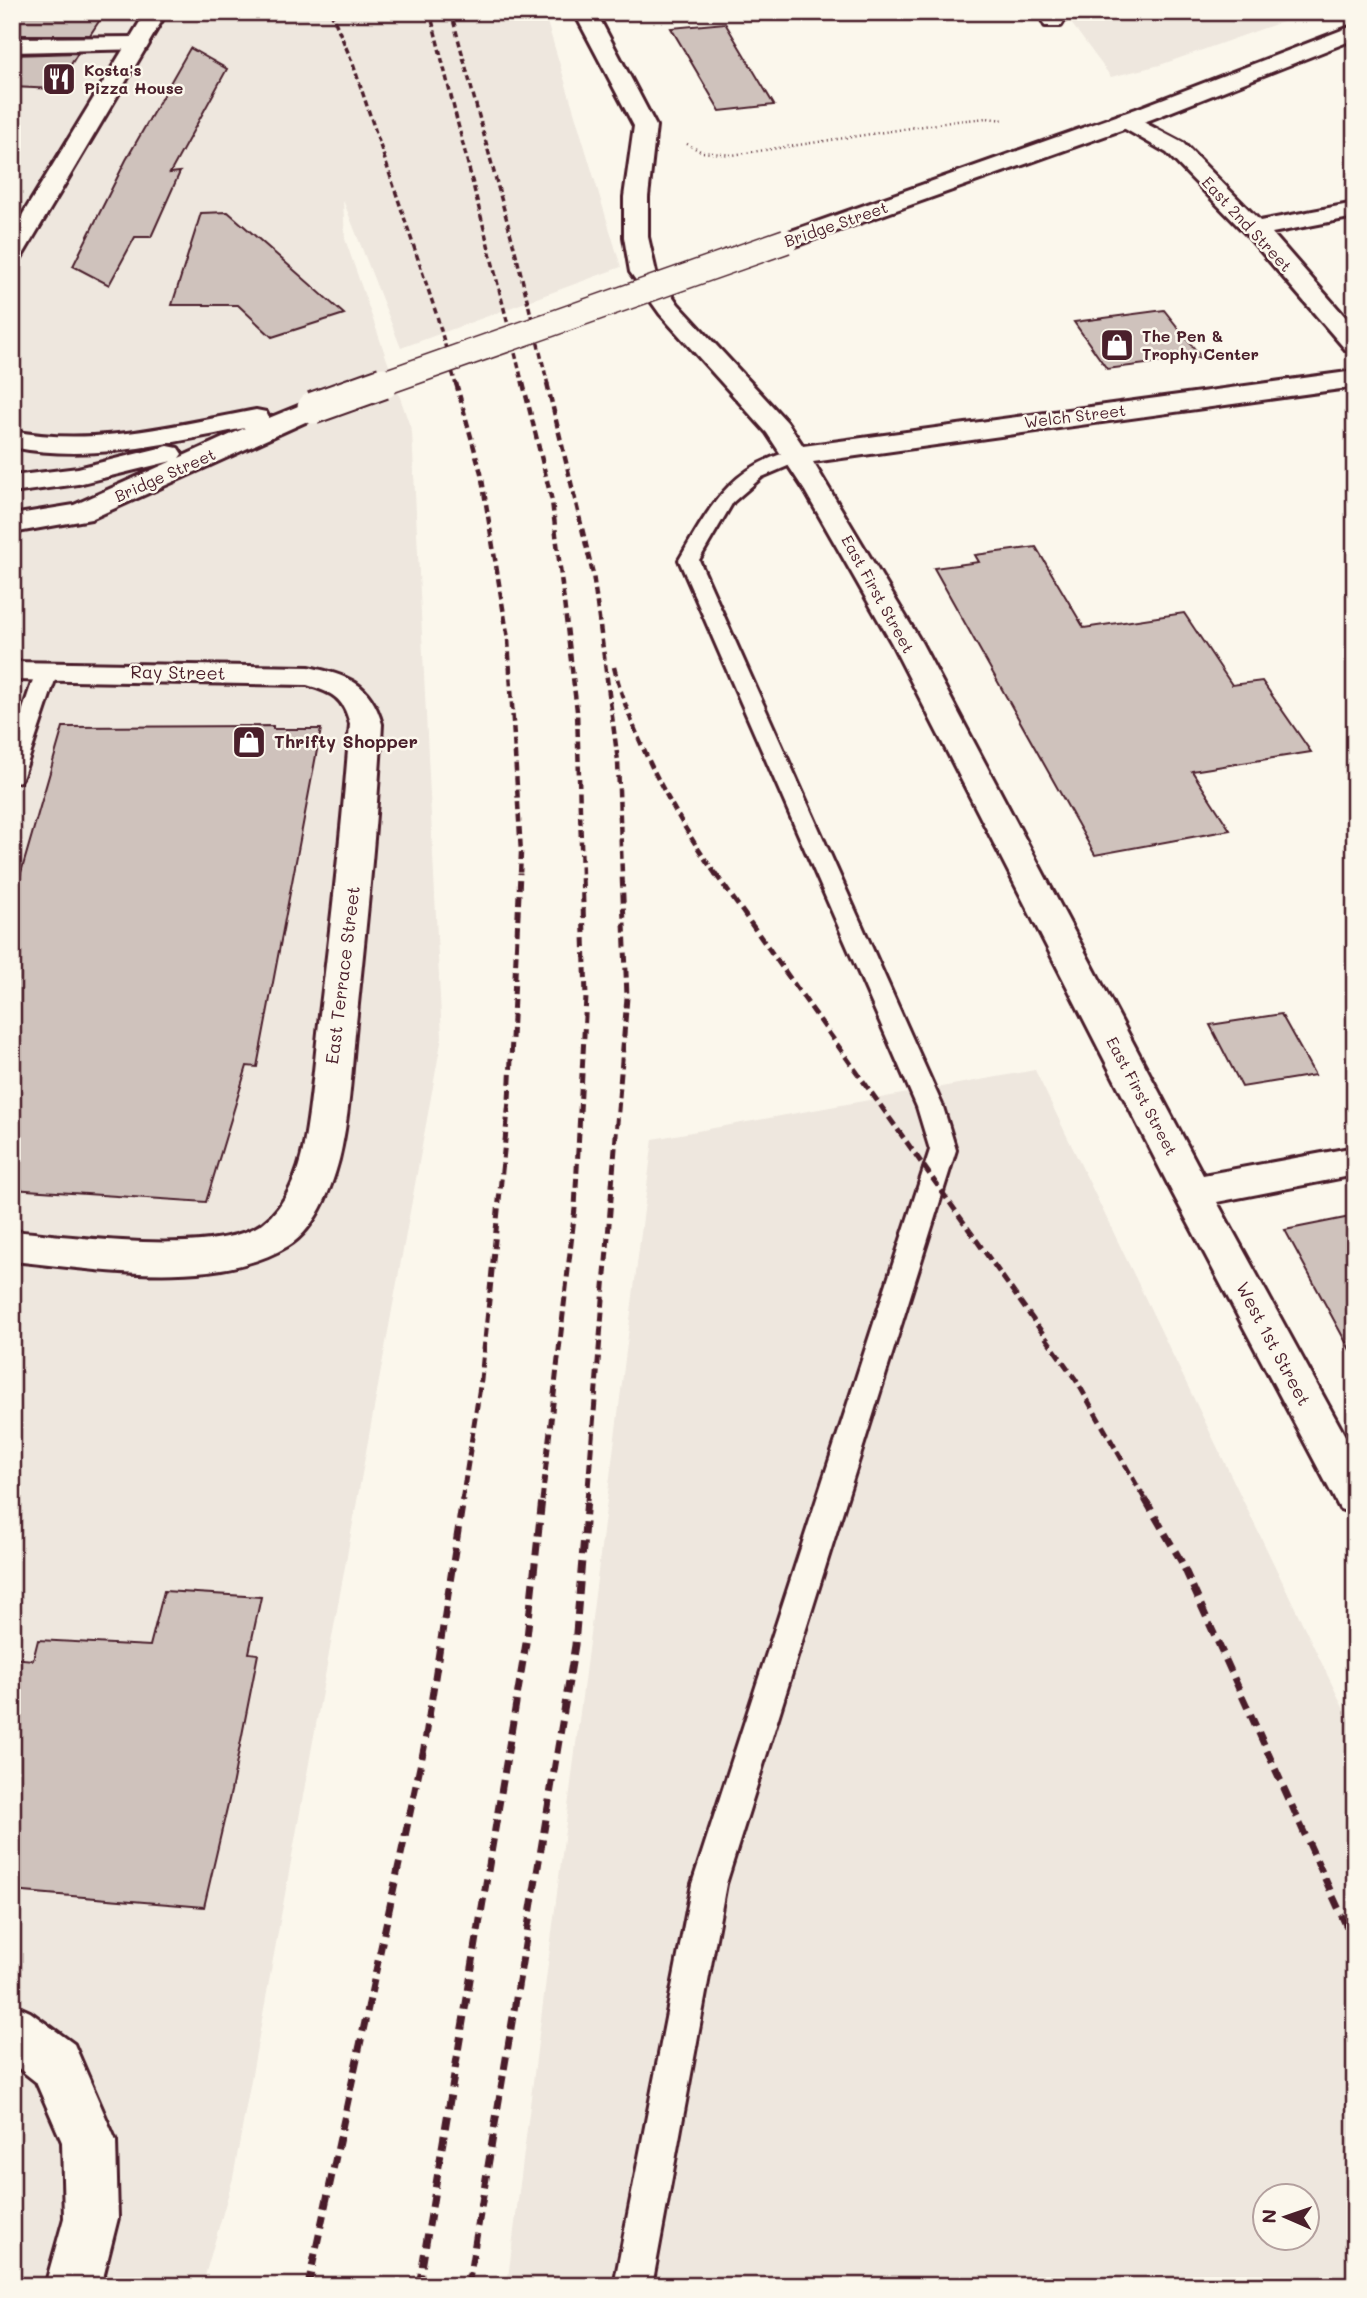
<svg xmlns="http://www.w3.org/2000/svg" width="1367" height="2298" font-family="Mali,sans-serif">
  <rect width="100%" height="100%" fill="#fbf7ec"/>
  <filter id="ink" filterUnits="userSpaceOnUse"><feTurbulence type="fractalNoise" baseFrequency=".0143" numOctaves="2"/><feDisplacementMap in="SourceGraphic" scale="14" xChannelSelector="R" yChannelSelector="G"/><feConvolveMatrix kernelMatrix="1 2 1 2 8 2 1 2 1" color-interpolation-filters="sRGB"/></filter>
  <g filter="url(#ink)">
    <path fill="#eee7de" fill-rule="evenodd" d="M12,12H544L621,267L401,348L343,200L345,239L412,432L442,1037L233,2178L202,2286H12Z
      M1063,12H1310L1160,65L1111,77Z
      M1035,1070L1355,1732V2286H507L653,1139ZM1266,2196H1308V2238H1266Z"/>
    <path fill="#cfc2bc" stroke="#4a1f2b" stroke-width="2" d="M12,12H105L90,35H12Z
      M725,23L774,105L720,111L671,28Z
      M190,48L227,69L170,173L180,172L151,237H135L109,285L73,266L126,160Z
      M78,53L56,89L12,87V55Z
      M228,212L344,314L272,337L238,305H172L201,213Z
      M1164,310L1201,357L1107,369L1074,322Z
      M1036,547L1084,628L1184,613L1232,685L1262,681L1311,752L1192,771L1230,830L1095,855L934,568L979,562L975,555Z
      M273,726V729H321L257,1067L247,1066L206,1202L12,1189V904L63,727Z
      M1281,1014L1315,1075L1242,1087L1210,1025Z
      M1355,1216V1359L1285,1230Z
      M164,1591L261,1597L249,1653L258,1654L231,1791L204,1907L12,1891V1658L33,1660L38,1640L150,1646Z"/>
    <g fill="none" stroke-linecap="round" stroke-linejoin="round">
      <g stroke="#4a1f2b" stroke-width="6">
        <path id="service" d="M795,450L805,456L802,460L762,477L733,502L699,560L943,1107L956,1150L726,1884L652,2286H614L692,1884L930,1150L917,1107L679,560C711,506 729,467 795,450Z
          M47,665L55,666L58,671L23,776L20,781L12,783V742L36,671L39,666Z"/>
      </g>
      <g stroke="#4a1f2b" stroke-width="6">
        <path id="minor" d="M574,12H596L656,126L648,197V237L656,272L678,304L787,422L803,446L1355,371V387L813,462L921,642L1203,1175L1355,1147V1175L1217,1202L1355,1454V1514L1340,1509L1172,1192L891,642L805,491L767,433L660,314L630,272L624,237V197L634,126Z
          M1038,12H1060L1064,21L1061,26H1045Z
          M138,37L146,39L149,44L146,49L12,52V38Z
          M1126,113L1183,143L1260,221L1355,203V217L1272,233L1355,328V352L1346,350L1246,234L1167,153L1118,125L1115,120L1118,115Z
          M12,662L309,667C348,676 370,682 382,724C377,821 367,917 357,1014C352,1057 351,1103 342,1146C336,1178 318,1228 288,1246C213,1291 95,1269 12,1261V1231C72,1236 214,1258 263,1223C286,1206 299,1172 304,1145C312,1102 315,1057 320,1014C332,917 343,821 350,724C343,697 333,693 307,685L12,680Z
          M12,2004L30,2012L74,2044L116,2141L118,2218L101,2286H45L64,2218L62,2142L36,2082L12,2063Z"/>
      </g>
      <g stroke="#4a1f2b" stroke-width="6">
        <path id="tertiary" d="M146,12H167L24,253L21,258L12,260V232Z"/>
      </g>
      <g stroke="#4a1f2b" stroke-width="6">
        <path id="secondary" d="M1355,25V39L1152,119L795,246L786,248L777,246L774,241L777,236L1136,109Z
          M313,400L323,402L327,408L323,414L91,519L12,533V515L74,505L172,461L78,484L12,493V476L78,468L168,446L178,448L182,454L179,458L245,428C168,443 91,463 12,447V431C94,447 175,425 256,410L266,412L269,418Z"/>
      </g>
      <path stroke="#4a1f2b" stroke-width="2.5" stroke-dasharray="1 3.5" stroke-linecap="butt" d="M687,144L702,152L732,155L957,121L987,118L1004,120"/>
      <use href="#service" fill="#fbf7ec" fill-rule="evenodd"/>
      <use href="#minor" fill="#fbf7ec" fill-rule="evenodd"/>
      <use href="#tertiary" fill="#fbf7ec" fill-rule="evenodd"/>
      <use href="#secondary" fill="#fbf7ec" fill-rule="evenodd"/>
      <path stroke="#4a1f2b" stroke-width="3.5" stroke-dasharray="6 3.5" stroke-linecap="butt" d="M331,12L353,64L437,316L456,385
        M430,12L523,385
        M451,12L517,258L548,385"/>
      <path stroke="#4a1f2b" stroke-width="4.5" stroke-dasharray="8 4.5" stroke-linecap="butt" d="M456,383L481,473L508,639L521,853L520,875
        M523,383L552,501L577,711L582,875
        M547,383L593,574L618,761L622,875
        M614,667C631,736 675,817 716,875"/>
      <path stroke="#4a1f2b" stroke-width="5" stroke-dasharray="10 5" stroke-linecap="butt" d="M715,873L1076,1380L1146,1501
        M462,1501L481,1380L509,1101L520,873
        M542,1501L575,1208L586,997L582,873
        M587,1501L627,997L622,873"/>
      <path stroke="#4a1f2b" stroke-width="7" stroke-dasharray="13 7" stroke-linecap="butt" d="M1145,1499L1181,1561L1355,1945
        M308,2286L424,1748L463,1499
        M419,2286L527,1637L542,1499
        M468,2286L575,1645L587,1499"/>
      <g stroke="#4a1f2b" stroke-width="27" stroke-linecap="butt">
        <path id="secondary-bridge-far1" d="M378,385L786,241"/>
      </g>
      <g stroke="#4a1f2b" stroke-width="35" stroke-linecap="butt">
        <path id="secondary-bridge" d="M313,408L383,383"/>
      </g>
      <use href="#secondary-bridge-far1" stroke="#fbf7ec" stroke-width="24"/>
      <use href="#secondary-bridge" stroke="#fbf7ec" stroke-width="31"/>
    </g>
  </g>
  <defs>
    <g id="restaurant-square" transform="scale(1.75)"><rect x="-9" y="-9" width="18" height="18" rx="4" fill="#4a1f2b" stroke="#fbf7ec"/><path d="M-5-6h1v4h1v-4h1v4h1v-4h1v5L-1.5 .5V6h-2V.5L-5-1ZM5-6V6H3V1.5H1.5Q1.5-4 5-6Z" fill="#fff"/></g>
    <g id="shop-square" transform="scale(1.75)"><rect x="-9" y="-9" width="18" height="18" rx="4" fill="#4a1f2b" stroke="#fbf7ec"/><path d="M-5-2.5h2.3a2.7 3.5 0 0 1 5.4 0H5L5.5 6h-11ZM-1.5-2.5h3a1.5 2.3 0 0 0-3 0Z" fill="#fff"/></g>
  </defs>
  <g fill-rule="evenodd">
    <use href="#restaurant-square" x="59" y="79"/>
    <use href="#shop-square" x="1117" y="345"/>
    <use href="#shop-square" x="249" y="742"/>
  </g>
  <g text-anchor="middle" stroke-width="5" stroke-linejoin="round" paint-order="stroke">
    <g font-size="16" font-weight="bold" fill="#4a1f2b" stroke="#fbf7ec" text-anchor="start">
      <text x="84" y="76">Kosta's<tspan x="84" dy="18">Pizza House</tspan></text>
      <text x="1142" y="342">The Pen &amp;<tspan x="1142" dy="18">Trophy Center</tspan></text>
    </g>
    <g font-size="16" fill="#4a1f2b" stroke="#fbf7ec">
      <text transform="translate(836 224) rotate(-19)" y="6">Bridge Street</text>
      <text transform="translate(1247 224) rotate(47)" y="6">East 2nd Street</text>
      <text transform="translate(1075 416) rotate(-7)" y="6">Welch Street</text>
      <text transform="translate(165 475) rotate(-24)" y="6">Bridge Street</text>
      <text transform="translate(878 594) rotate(61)" y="6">East First Street</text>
      <text transform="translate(1142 1096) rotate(62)" y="6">East First Street</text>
    </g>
    <g font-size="18" fill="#4a1f2b" stroke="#fbf7ec">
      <text transform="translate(178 673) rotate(1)" y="6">Ray Street</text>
      <text transform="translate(343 975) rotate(-83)" y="6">East Terrace Street</text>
      <text transform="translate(1273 1344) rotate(62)" y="6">West 1st Street</text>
    </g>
    <g font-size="18" font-weight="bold" fill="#4a1f2b" stroke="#fbf7ec" text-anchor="start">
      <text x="274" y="748">Thrifty Shopper</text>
    </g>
  </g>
  <rect width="1367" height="2298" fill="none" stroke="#fbf7ec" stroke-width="42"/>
  <rect x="21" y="21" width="1325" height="2256" fill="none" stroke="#4a1f2b" stroke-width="2.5" filter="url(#ink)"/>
  <g transform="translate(1286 2217) rotate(272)"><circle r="33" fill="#fbf7ec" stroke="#b4a19f" stroke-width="2"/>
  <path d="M0-5L12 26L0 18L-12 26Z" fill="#4a1f2b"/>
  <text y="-10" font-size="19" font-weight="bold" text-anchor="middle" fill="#4a1f2b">N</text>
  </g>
</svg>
